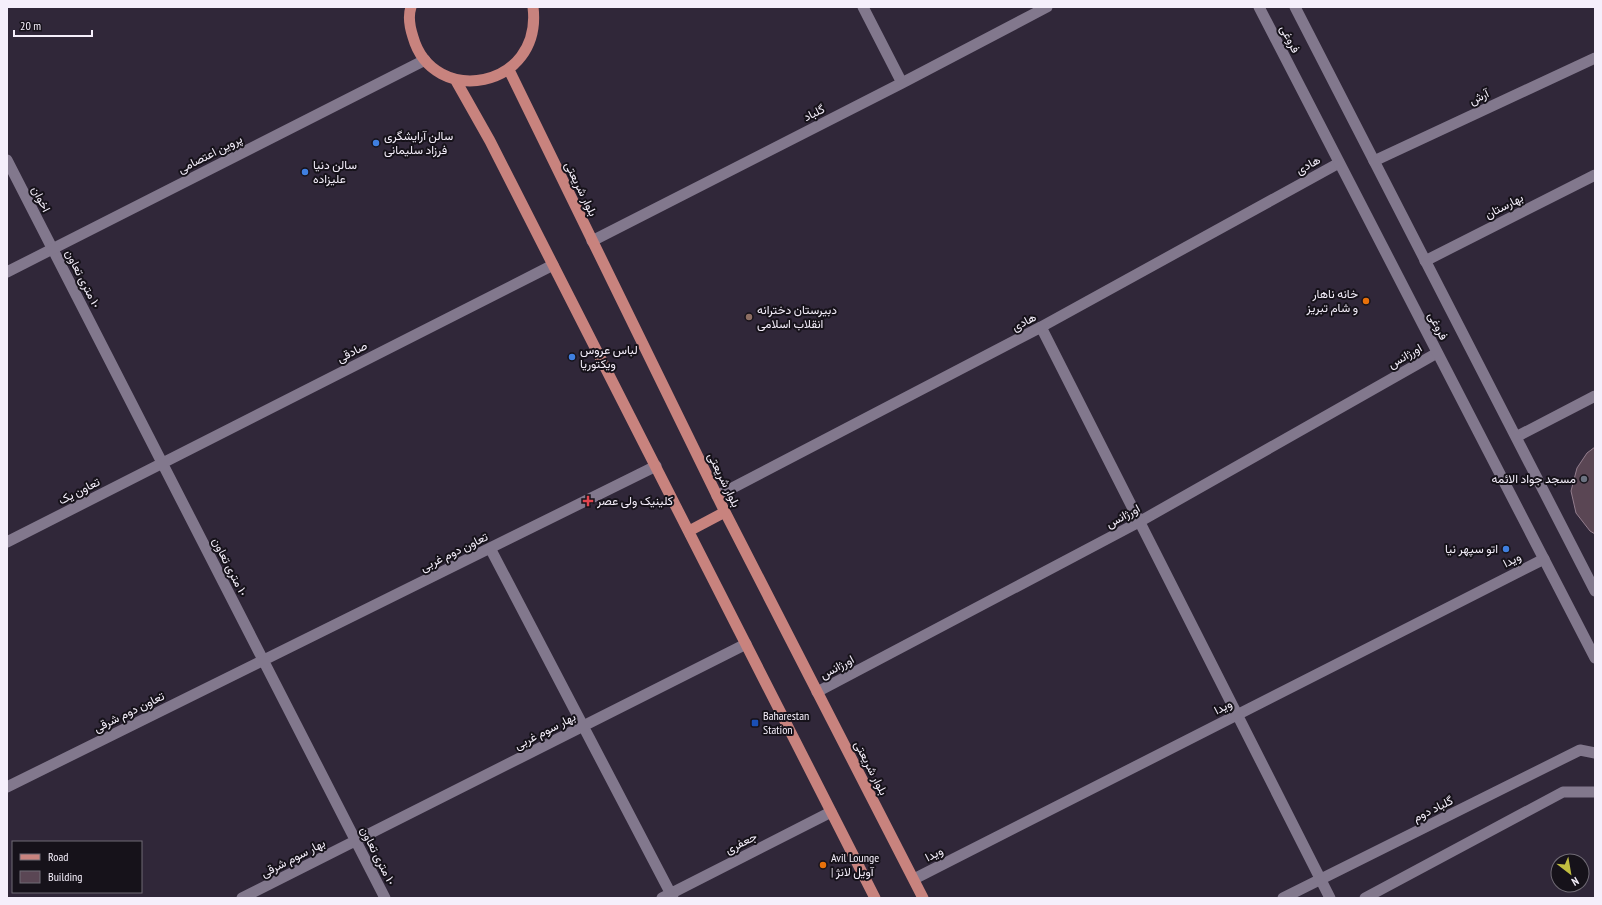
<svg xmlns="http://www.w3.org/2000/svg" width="1602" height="905" font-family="'PT Sans Narrow',Vazirmatn,sans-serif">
  <rect width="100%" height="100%" fill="#302739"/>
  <path fill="#5a4654" stroke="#937d8d" d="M1595,447V534L1590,531L1576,513L1571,491L1577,468L1587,453Z"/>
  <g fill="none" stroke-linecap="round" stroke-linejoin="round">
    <path stroke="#82788d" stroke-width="11" d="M863,7L902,83
      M7,160L385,898
      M1374,161L1595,58
      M592,241L902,83L1047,7
      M1425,261L1595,175
      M1041,327L1330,898
      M717,496L1041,327L1339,163
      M7,542L553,265
      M490,548L673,898
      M817,692L1139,522L1437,353
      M7,787L656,466
      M914,879L1544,559
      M242,898L746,644
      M662,898L831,812"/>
    <path stroke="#82788d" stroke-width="11" d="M1259,7L1595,658
      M1295,7L1595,591
      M7,272L425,60
      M1516,437L1595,396
      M1283,898L1580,750L1595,753
      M1365,898L1563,792H1595"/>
    <path stroke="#c8837e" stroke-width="11" d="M411,7C408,16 410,28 413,37C433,108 543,89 533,7
      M509,70L725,512L923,898
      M455,79L490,141L875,898
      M689,531L725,512"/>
  </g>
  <g fill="#3f7fe0" stroke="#16121a" stroke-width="1.5">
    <circle cx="376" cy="143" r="4"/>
    <circle cx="305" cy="172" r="4"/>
    <circle cx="572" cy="357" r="4"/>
    <circle cx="1506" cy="549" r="4"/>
  </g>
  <g fill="#e8710a" stroke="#16121a" stroke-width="1.5">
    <circle cx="1366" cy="301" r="4"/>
    <circle cx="823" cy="865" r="4"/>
  </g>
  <circle fill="#8d6e63" stroke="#16121a" stroke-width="1.5" cx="749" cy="317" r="4"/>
  <circle fill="#6b7280" stroke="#16121a" stroke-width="1.5" cx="1584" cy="479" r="4"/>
  <path fill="#e0444e" stroke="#16121a" stroke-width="1.5" d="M586 495h4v4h4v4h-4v4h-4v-4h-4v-4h4z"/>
  <rect fill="#1a4fb4" stroke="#16121a" stroke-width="1.5" x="751" y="719" width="8" height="8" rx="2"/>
  <g text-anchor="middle" stroke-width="4" stroke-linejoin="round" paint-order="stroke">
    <g font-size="12" fill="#f5effb" stroke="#16121a">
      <text transform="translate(1290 39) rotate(63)" y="4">فروغى</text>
      <text transform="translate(1479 97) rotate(-25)" y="4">آرش</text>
      <text transform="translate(814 113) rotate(-27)" y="4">گلباد</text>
      <text transform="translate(210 154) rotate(-27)" y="4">پروین اعتصامى</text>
      <text transform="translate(1308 165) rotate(-29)" y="4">هادی</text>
      <text transform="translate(581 189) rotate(64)" y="4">بلوار شریعتى</text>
      <text transform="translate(41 199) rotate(63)" y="4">اخوان</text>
      <text transform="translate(1504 206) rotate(-27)" y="4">بهارستان</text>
      <text transform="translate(83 279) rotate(63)" y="4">١٠ متری تعاون</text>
      <text transform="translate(1024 322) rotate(-28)" y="4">هادی</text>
      <text transform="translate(1438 326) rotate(63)" y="4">فروغى</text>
      <text transform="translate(352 352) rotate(-27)" y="4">صادقی</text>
      <text transform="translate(1405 356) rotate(-30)" y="4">اورژانس</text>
      <text transform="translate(724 480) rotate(64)" y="4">بلوار شریعتى</text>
      <text transform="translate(79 491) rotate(-27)" y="4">تعاون یک</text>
      <text transform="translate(1123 516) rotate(-28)" y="4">اورژانس</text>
      <text transform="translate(454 552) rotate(-26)" y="4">تعاون دوم غربی</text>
      <text transform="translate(1512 560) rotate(-27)" y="4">ویدا</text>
      <text transform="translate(230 567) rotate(63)" y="4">١٠ متری تعاون</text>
      <text transform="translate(837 667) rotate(-28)" y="4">اورژانس</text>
      <text transform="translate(1223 707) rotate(-27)" y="4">ویدا</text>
      <text transform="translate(129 712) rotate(-26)" y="4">تعاون دوم شرقی</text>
      <text transform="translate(545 731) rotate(-27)" y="4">بهار سوم غربی</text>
      <text transform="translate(871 768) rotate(63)" y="4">بلوار شریعتى</text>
      <text transform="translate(1433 809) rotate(-26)" y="4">گلباد دوم</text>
      <text transform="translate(741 843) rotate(-27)" y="4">جعفری</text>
      <text transform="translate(934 854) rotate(-27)" y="4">ویدا</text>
      <text transform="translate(378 856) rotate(63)" y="4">١٠ متری تعاون</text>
      <text transform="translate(293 858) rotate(-27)" y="4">بهار سوم شرقی</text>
    </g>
    <g font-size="12" fill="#f5effb" stroke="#16121a" text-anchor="start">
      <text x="384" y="140">سالن آرایشگری<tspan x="384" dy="14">فرزاد سلیمانی</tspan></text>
      <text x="313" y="169">سالن دنيا<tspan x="313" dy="14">عليزاده</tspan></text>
      <text x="1358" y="298" text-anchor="end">خانه ناهار<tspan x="1358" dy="14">و شام تبریز</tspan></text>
      <text x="757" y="314">دبیرستان دخترانه<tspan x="757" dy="14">انقلاب اسلامی</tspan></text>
      <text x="580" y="354">لباس عروس<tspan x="580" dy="14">ويكتوريا</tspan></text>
      <text x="1576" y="483" text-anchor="end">مسجد جواد الائمه</text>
      <text x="597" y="505">کلینیک ولی عصر</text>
      <text x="1498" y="553" text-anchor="end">اتو سپهر نیا</text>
      <text x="763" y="720">Baharestan<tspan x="763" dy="14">Station</tspan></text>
      <text x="831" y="862">Avil Lounge<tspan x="831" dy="14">| آویل لانژ</tspan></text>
    </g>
  </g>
  <rect width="1602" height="905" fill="none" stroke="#f5effb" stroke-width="16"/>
  <rect x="12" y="841" width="130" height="52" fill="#16121a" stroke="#6f6a74"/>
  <rect x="20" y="854" width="20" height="6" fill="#c8837e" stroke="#6f6a74"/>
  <text x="48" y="861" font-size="12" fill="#f5effb">Road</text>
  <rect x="20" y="871" width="20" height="12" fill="#5a4654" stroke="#6f6a74"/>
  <text x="48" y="881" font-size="12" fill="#f5effb">Building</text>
  <g transform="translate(1570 873) rotate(149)"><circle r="19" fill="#16121a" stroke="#6f6a74"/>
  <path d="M0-3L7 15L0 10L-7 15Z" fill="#c1be40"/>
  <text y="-6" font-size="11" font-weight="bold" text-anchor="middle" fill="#f5effb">N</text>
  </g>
  <path d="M14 30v6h78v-6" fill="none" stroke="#f5effb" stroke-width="2"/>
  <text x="20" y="30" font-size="12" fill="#f5effb" stroke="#16121a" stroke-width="3" paint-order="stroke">20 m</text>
</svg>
